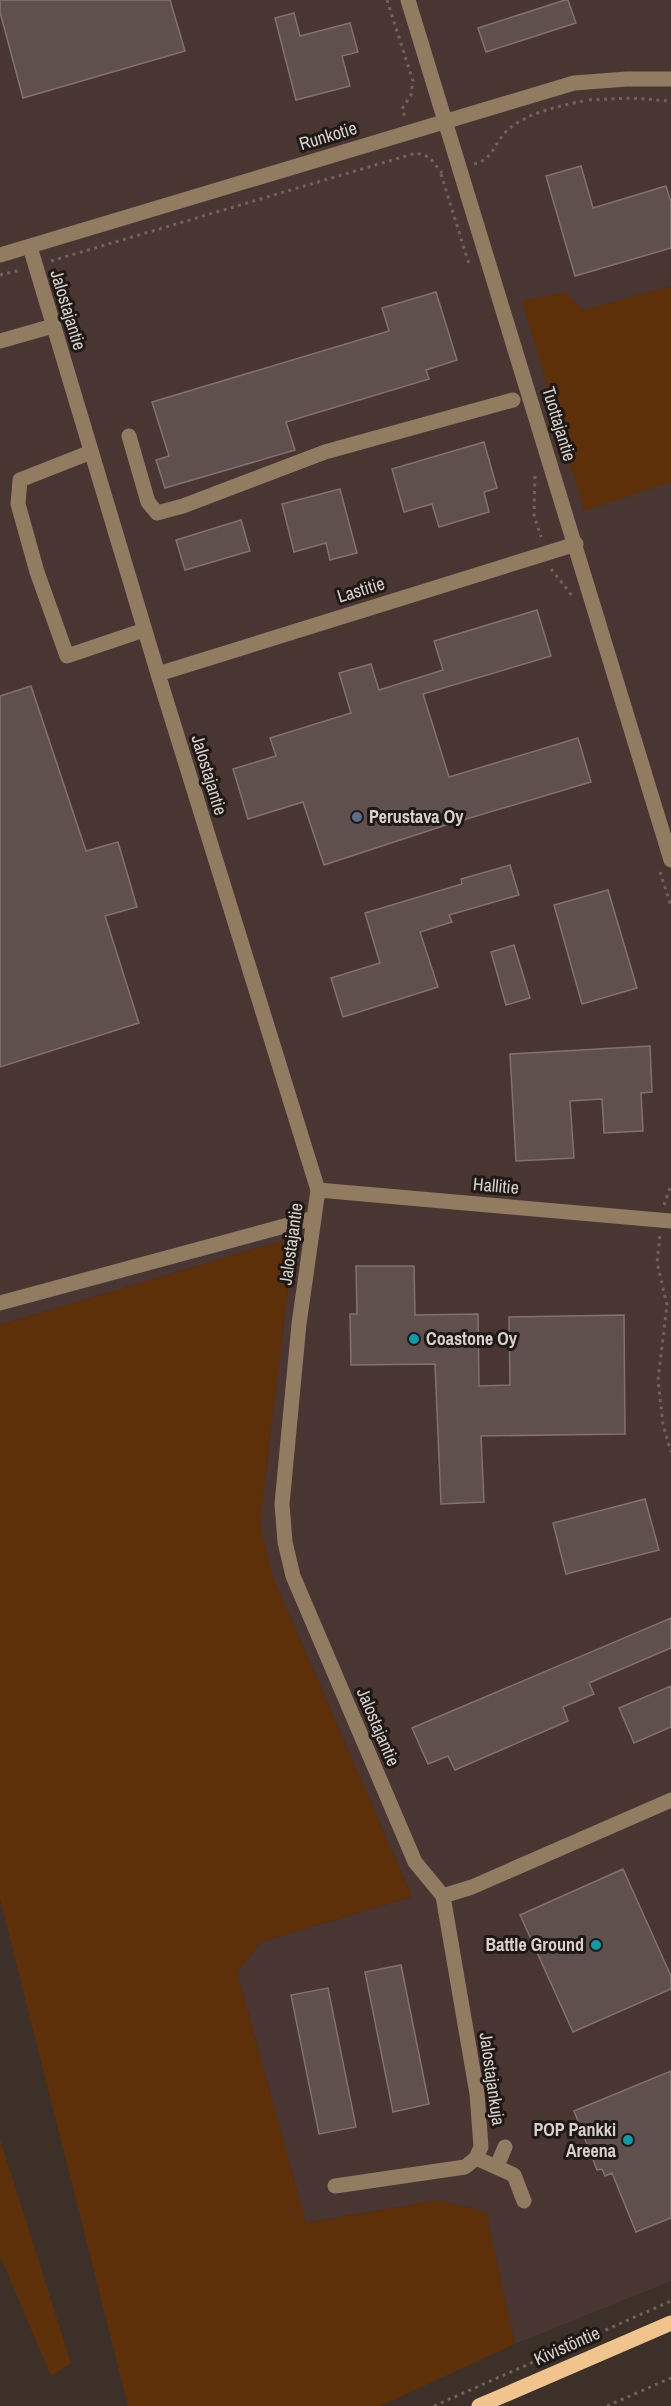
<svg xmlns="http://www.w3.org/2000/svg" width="671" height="2406" font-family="'Archivo Narrow',sans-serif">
  <rect width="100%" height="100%" fill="#3c3029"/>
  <path fill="#493532" d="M0,0H671V2281L515,2344L486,2212L438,2200L306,2223L237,1972L261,1942L412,1897L272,1575L260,1525L294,1237L0,1325Z"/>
  <path fill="#5d3009" d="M671,286V482L584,511L522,301L565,292L583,310Z
    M294,1237L260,1525L272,1575L412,1897L261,1942L237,1972L306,2223L438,2200L486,2212L515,2344L380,2406H128L0,1899V1325Z
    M0,2139L71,2363L51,2376L0,2256Z"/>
  <path fill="#60504d" stroke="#82716e" stroke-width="1.5" d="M0,0H170L185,51L23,98L0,12Z
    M565,0H568L576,23L486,52L478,28Z
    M294,13L300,36L350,23L358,52L342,56L350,86L296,100L275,18Z
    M581,166L593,208L666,186L671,202V248L575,276L546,176Z
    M436,292L457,360L426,370L429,379L286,422L295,450L165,488L156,460L169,456L152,402L389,331L382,308Z
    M484,442L497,488L484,492L489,512L439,527L432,504L404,512L392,469Z
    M340,489L357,553L330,560L326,543L294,552L282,504Z
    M241,520L250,551L185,570L176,540Z
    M537,610L551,656L423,694L449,777L578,738L591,782L443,826L324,865L303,802L248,819L233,769L276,756L270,738L351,713L339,673L371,664L379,690L443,670L434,641Z
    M31,686L86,851L118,842L137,907L105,916L139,1023L0,1067V696Z
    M510,865L519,895L449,915L452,922L420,932L438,987L343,1017L331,978L380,963L365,913L462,884L461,879Z
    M608,890L637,988L582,1004L554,905Z
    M514,945L530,998L506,1005L491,952Z
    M650,1046L652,1092L641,1093L643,1131L604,1133L602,1099L570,1101L574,1158L516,1161L510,1054Z
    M356,1266H414L415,1315L478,1314L479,1386L510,1385L509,1317L624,1315L625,1434L481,1436L484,1502L441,1504L435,1364L351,1365L350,1314H357Z
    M645,1499L659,1550L566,1574L553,1523Z
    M671,1618V1648L589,1683L594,1694L563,1707L568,1721L455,1770L448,1756L428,1764L412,1728Z
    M671,1686V1727L634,1743L619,1708Z
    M623,1869L671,1976V1989L573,2032L520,1915Z
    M401,1965L429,2104L393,2112L365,1972Z
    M328,1988L356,2127L319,2134L291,1995Z
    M671,2071V2218L636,2232L612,2173L605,2176L602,2169L597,2170L574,2111Z"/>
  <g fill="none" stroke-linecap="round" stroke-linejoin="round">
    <path stroke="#6e635d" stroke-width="3" stroke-dasharray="3 4.5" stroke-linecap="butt" d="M387,0L413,81L411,95L402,109L405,117
      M589,100L631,98L671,101
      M474,164C495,159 494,141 509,129C527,113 559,106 583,101
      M441,174L469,264
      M51,261L416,153L429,157L442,173
      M0,275L21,270
      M535,476L534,515L541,537
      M551,569L573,597
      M660,872L671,906
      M664,1205L671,1185
      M660,1236L657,1262L667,1305L658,1380L663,1424L671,1452
      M434,2406L671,2301
      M607,2406L671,2378"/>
    <path stroke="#917c62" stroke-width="15" d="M408,0L671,860
      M30,247L158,674L318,1190L299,1324L282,1504L285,1542L293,1576L415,1862L443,1896L472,1887L671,1800
      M0,255L574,83L627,79H671
      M0,341L53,326
      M129,436L148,502L157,513L183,506L325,452L513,400
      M91,452L20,480L18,504L37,572L67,656L144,630
      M158,674L576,544
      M318,1190L671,1221
      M0,1303L314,1218
      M476,2158L514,2175L524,2201
      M497,2166L505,2147
      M335,2186L465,2167L476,2158L481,2147L477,2094L443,1896"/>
    <path stroke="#f1c48d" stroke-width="15" d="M479,2406L671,2323"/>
  </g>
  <circle fill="#5c6f8a" stroke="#1f1916" stroke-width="2" cx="357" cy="817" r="6"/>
  <g fill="#0f9aa8" stroke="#1f1916" stroke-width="2">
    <circle cx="414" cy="1339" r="6"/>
    <circle cx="596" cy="1945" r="6"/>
    <circle cx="628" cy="2140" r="6"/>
  </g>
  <g text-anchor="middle" stroke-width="6" stroke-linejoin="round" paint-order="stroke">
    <g font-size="18" fill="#d8d1cc" stroke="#1f1916">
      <text transform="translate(328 136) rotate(-17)" y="6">Runkotie</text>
      <text transform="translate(68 310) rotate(73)" y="6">Jalostajantie</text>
      <text transform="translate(559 424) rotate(73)" y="6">Tuottajantie</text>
      <text transform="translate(361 590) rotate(-17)" y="6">Lastitie</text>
      <text transform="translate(209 775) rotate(73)" y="6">Jalostajantie</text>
      <text transform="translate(496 1186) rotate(5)" y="6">Hallitie</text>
      <text transform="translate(291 1244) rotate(-82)" y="6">Jalostajantie</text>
      <text transform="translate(378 1727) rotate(67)" y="6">Jalostajantie</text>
      <text transform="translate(492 2079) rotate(82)" y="6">Jalostajankuja</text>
      <text transform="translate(567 2346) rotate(-24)" y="6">Kivistöntie</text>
    </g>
    <g font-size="18" font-weight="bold" fill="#d8d1cc" stroke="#1f1916" text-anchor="start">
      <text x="369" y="823">Perustava Oy</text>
      <text x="426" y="1345">Coastone Oy</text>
      <text x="584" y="1951" text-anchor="end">Battle Ground</text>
      <text x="616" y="2136" text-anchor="end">POP Pankki<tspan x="616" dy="21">Areena</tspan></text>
    </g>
  </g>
</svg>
